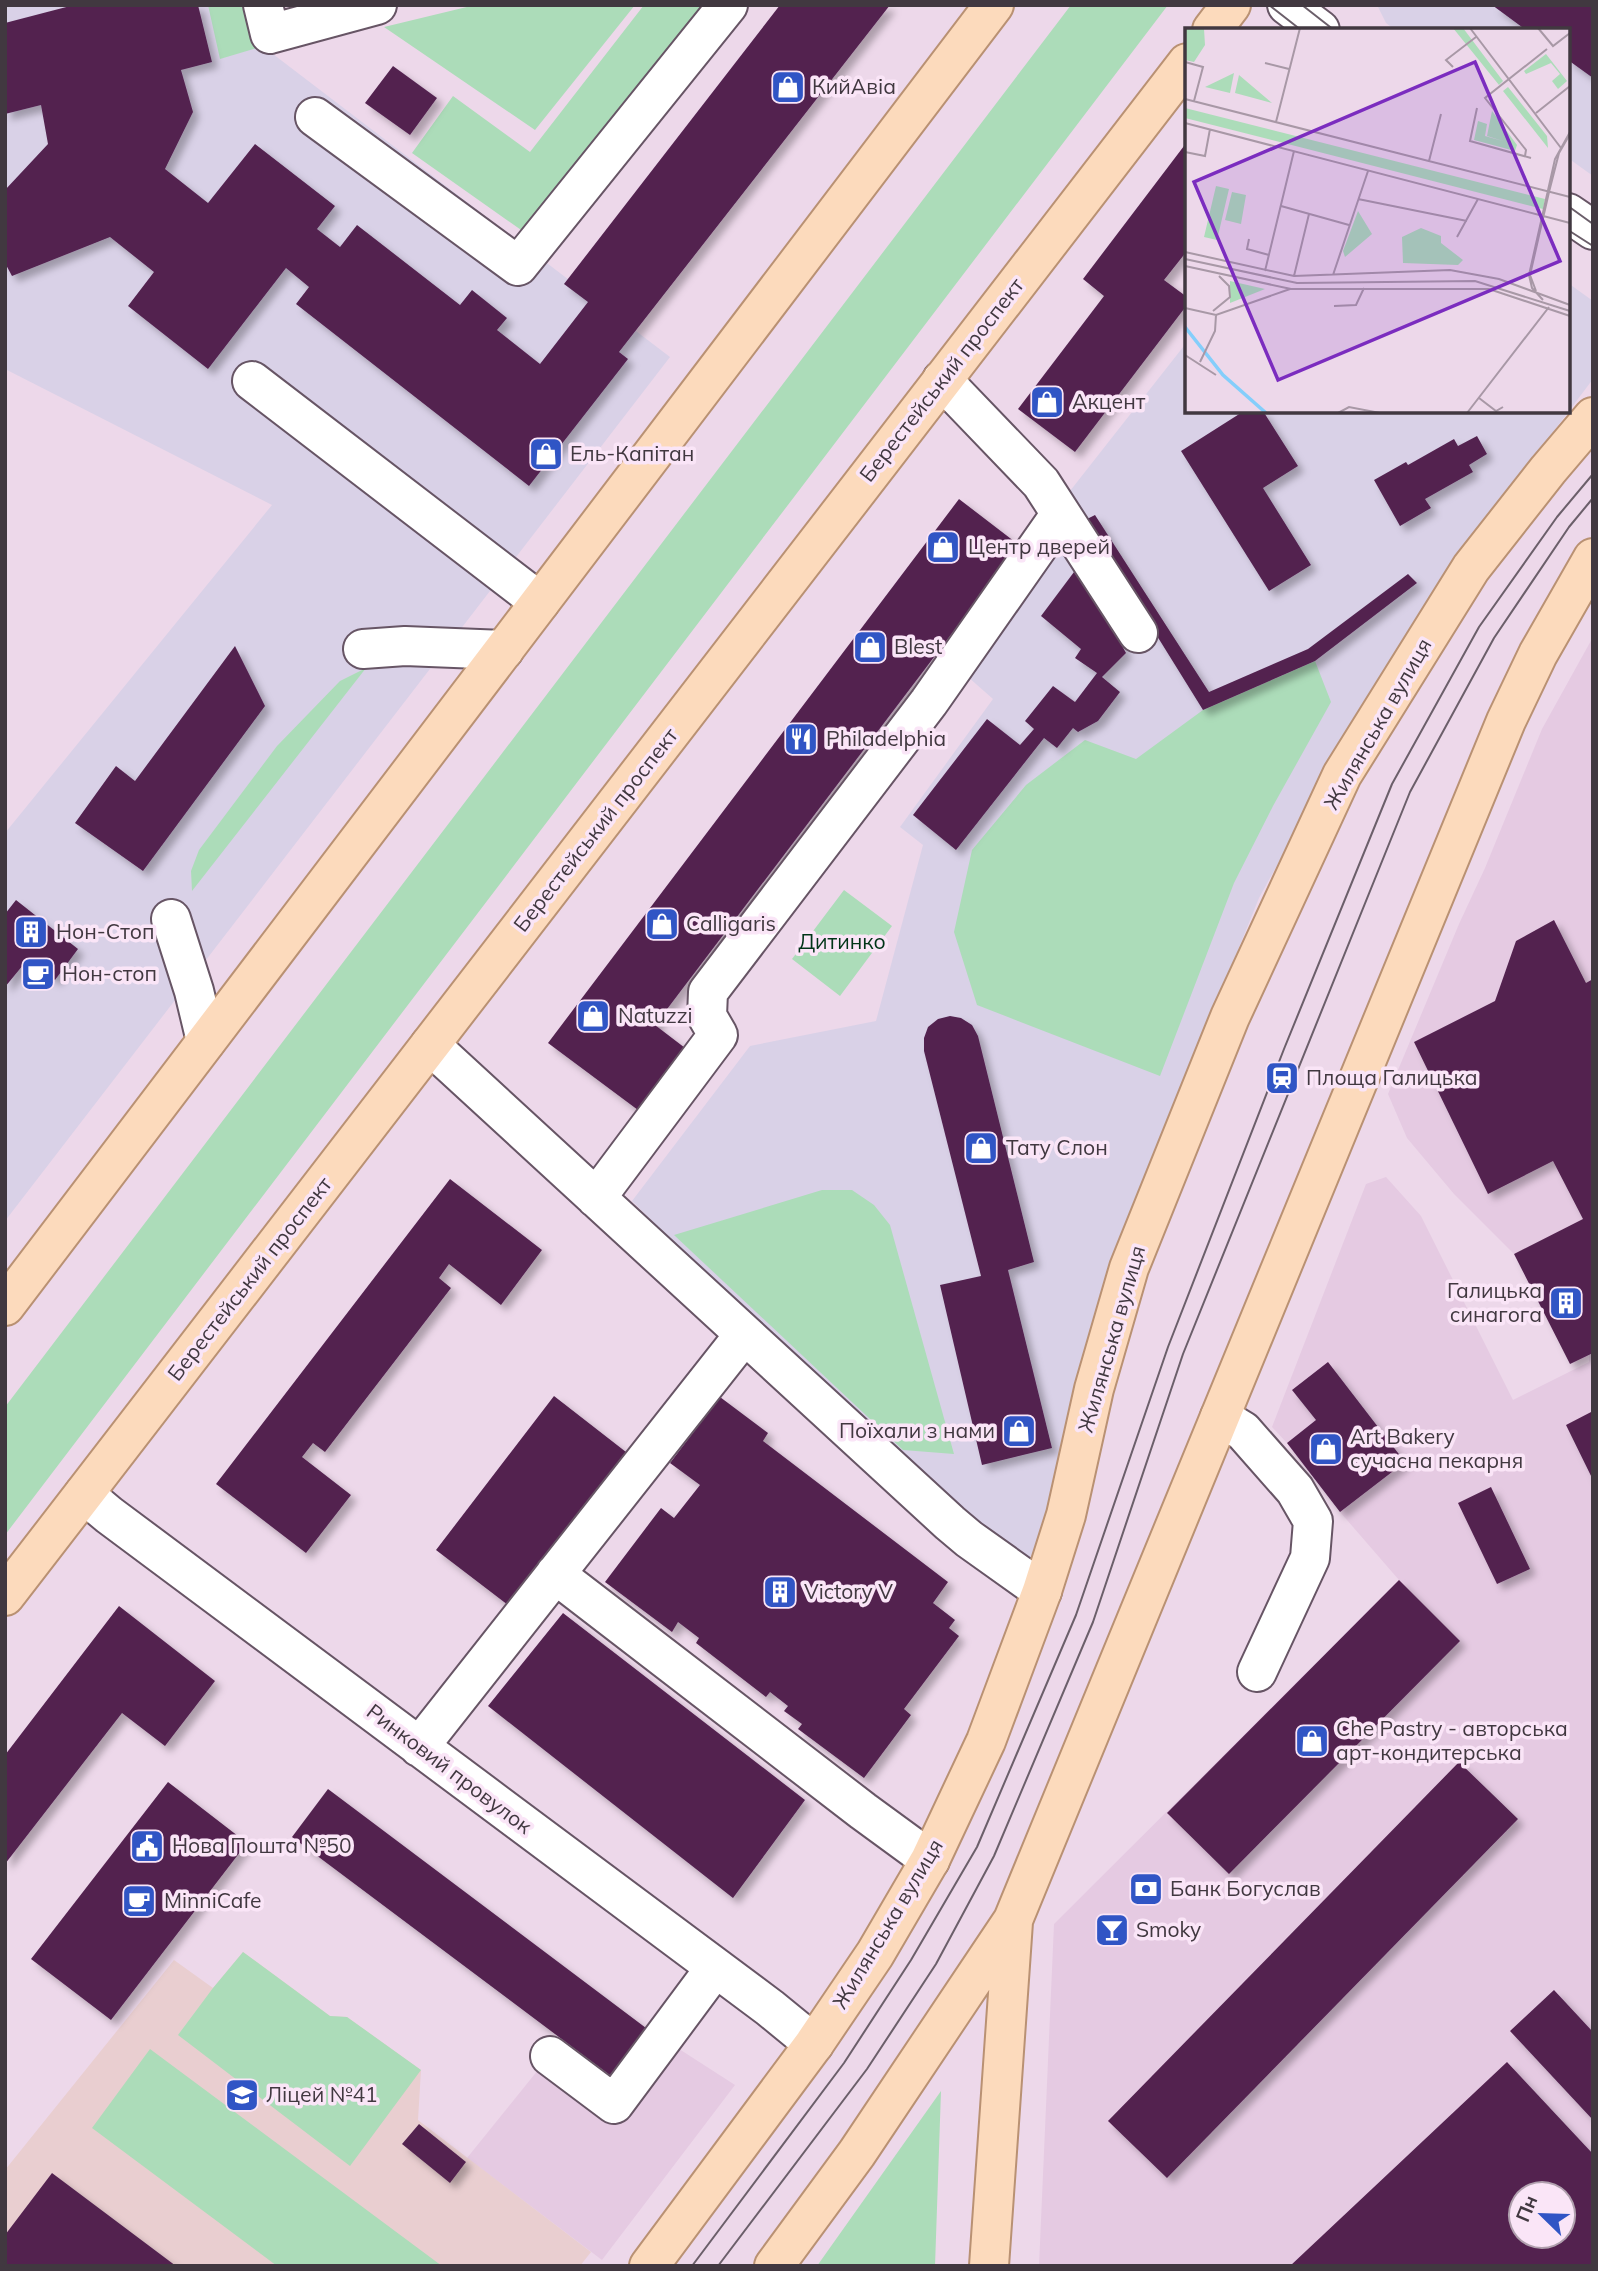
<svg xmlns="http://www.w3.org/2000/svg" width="1598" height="2271" font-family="Mulish,sans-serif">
  <defs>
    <filter id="shadow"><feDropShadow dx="6" dy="6" stdDeviation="3.5" flood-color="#0004"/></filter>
  </defs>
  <rect width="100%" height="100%" fill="#edd8ea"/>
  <path fill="#d9d1e7" d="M5,5H251L269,51L670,357L5,1221V833L272,505L5,369Z
    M1377,5H1593V176L1568,158V30H1395L1386,23Z
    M1568,283L1593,301V379L1443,578L1380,678L1259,898L1117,1249L1049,1513L1032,1557L1011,1554L753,1321L632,1201L750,1046L876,1021L923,845L900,827L993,699L942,654L1187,342V411H1568Z"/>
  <path fill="#e5cae2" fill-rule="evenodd" d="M1593,637V1221L1583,1220L1514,1254L1454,1194L1407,1138L1388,1094L1459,924L1485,868L1542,729Z
    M1386,1177L1421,1216L1513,1400L1589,1362V1355L1593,1353V2266H1039L1054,1924L1399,1580L1340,1512L1287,1443L1272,1427L1366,1184ZM1521,2194H1563V2236H1521Z
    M676,2047L735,2085L602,2260L467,2158L538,2070L621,2121Z"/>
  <path fill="#e9ced0" d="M243,1952L330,2016L347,2017L421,2070L418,2120L591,2252L580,2266H5V2170L174,1960L213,1988Z"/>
  <path fill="#acdcb9" d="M208,5H247L257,48L220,59Z
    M475,5H635L535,130L384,27Z
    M644,5H709L524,232L412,153L453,96L530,152Z
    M1071,5H1168L5,1535V1407Z
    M1315,661L1331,702L1273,806L1234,883L1160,1076L977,1005L954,932L972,850L1026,785L1085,740L1136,759L1203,710Z
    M366,668L192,891L191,871L199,850L277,746L340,681Z
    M844,890L892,926L840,996L792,959Z
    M822,1190H852L874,1205L890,1225L954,1454L903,1450L674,1235Z
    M243,1952L330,2016L347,2017L421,2070L350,2166L178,2035L213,1988Z
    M150,2049L442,2266H277L92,2128Z
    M941,2091L935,2266H817Z"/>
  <path fill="#532350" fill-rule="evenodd" filter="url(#shadow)" d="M74,5H198L212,62L181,70L193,112L165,169L208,203L255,144L335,206L317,229L340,247L357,225L460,305L472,290L507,318L497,330L540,364L588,302L564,284L780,5H890L619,352L628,359L529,486L296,304L309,287L286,268L208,369L128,306L154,272L110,237L12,276L5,263V190L48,144L41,105L5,114V23Z
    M1492,5H1593V78L1568,60V30H1526Z
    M393,66L437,98L410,135L365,103Z
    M1187,142V251L1164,280L1187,297V305L1075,452L1018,409L1104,296L1083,279Z
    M1244,411H1263L1298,466L1263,488L1311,565L1269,591L1181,451Z
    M1477,436L1487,454L1469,465L1473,472L1425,499L1431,508L1400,526L1374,480L1406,462L1408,465L1454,439L1458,446Z
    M959,499L1019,545L655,1025L689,1051L642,1113L548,1043Z
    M1095,515L1209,692L1308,649L1408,574L1417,583L1315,661L1203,710L1085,520Z
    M1074,572L1106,617L1126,653L1102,677L1120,692L1098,721L1078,732L1073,728L1057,748L1044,738L956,850L913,815L987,719L1020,745L1034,729L1025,721L1053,686L1075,702L1097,673L1075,658L1081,649L1041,616Z
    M235,646L265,706L143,871L75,823L116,766L135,781Z
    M16,900L78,949L55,980L28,959L5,987V914Z
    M1554,920L1586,983L1593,979V1353L1570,1364L1514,1254L1583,1219L1553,1161L1488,1194L1414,1042L1495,1001L1516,941Z
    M950,1016L961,1018L972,1025L978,1036L1034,1262L1008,1270L1052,1448L982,1465L940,1285L981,1276L924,1051V1038L928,1027L938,1019Z
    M450,1179L542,1250L501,1305L449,1264L439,1278L451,1288L325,1452L313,1443L302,1457L351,1495L306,1553L216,1484Z
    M1328,1362L1405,1462L1340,1512L1287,1443L1316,1420L1292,1390Z
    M554,1396L626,1452L508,1605L436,1550Z
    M720,1397L768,1433L763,1441L948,1582L933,1603L955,1620L949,1628L959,1636L904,1709L911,1715L864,1778L798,1729L802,1724L784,1711L788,1706L770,1692L766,1697L696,1643L699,1638L678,1622L672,1632L605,1582L661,1508L674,1518L700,1485L670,1463Z
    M1593,1411V1480L1566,1425Z
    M1491,1487L1530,1569L1497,1584L1458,1503Z
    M1399,1580L1460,1641L1229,1874L1167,1813Z
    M119,1606L215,1681L165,1746L122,1713L5,1864V1755Z
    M563,1613L805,1800L733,1898L488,1706Z
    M1459,1762L1518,1819L1167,2178L1108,2121Z
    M168,1782L247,1843L111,2020L31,1959Z
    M328,1789L650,2031L615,2079L292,1837Z
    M1554,1990L1593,2032V2120L1510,2031Z
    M1507,2062L1593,2154V2266H1290ZM1521,2194H1563V2236H1521Z
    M419,2124L466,2162L450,2183L402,2144Z
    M52,2173L176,2266H5V2235Z"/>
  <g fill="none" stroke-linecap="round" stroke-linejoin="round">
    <g stroke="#675565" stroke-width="42">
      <path id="minor" d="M263,5L270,34L377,5
        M1287,5L1320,30
        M315,117L518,266L728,5
        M1568,213L1593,230
        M942,380L1041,483L1138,633
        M252,381L540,602
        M363,649L405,646L504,650
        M171,919L194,991L206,1041
        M430,1045L950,1523L969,1539L1042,1591
        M596,1198L718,1035L707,1016L708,992L929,702L1060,515
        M1220,1417L1243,1431L1295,1490L1313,1521L1310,1558L1257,1672
        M84,1494L109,1515L770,2008L814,2044
        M555,1574L863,1811L930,1860
        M419,1747L744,1335
        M550,2056L614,2104L715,1968"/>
    </g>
    <g stroke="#b99173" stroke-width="42">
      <path id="major" d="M1212,30L1231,5
        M5,1306L994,5
        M5,1596L1187,63
        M649,2266L814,2044L875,1954L930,1860L986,1741L1042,1591L1066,1515L1094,1389L1129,1268L1230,1017L1342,775L1471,568L1548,470L1593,417
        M774,2266L857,2153L1013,1920L1506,721L1538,654L1593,558
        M989,2266L1013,1922"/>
    </g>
    <use href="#minor" stroke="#fff" stroke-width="38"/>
    <use href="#major" stroke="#fcdabc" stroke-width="38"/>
    <path stroke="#6b5f6a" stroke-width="2" d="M1269,5L1301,30
      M1302,5L1334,30
      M1568,206L1593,224
      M1568,230L1593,246
      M692,2266L844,2063L911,1960L977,1847L1076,1615L1168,1347L1284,1049L1392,784L1479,627L1557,517L1593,474
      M718,2266L867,2069L936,1964L994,1856L1093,1622L1183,1354L1410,792L1494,638L1569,527L1593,498"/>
  </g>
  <defs>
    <g id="shop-square" transform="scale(1.75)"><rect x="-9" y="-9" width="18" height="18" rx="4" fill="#3055c5" stroke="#fae5f7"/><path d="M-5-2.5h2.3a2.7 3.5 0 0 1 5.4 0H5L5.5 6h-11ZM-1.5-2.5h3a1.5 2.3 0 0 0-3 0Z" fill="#fff"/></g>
    <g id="restaurant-square" transform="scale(1.75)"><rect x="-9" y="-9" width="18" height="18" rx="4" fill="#3055c5" stroke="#fae5f7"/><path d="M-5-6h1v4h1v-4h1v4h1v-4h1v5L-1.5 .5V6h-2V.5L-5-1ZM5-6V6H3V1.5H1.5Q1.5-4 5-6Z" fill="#fff"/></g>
    <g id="building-square" transform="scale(1.75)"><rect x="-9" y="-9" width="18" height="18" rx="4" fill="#3055c5" stroke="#fae5f7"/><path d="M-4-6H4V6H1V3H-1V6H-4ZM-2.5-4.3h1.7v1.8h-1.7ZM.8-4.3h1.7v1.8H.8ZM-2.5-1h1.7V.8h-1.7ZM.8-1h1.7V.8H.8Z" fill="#fff"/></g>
    <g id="cafe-square" transform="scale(1.75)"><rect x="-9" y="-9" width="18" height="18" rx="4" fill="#3055c5" stroke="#fae5f7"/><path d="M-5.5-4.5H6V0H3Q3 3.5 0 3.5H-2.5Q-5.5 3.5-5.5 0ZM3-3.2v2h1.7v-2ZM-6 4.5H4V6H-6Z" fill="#fff"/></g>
    <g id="station-square" transform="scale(1.75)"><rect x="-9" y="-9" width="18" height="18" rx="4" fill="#3055c5" stroke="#fae5f7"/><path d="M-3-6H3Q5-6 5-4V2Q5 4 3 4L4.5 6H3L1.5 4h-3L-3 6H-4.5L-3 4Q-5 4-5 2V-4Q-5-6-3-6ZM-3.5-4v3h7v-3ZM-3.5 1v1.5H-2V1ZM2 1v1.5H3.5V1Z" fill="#fff"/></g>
    <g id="civic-square" transform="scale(1.75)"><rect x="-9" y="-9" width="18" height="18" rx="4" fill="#3055c5" stroke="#fae5f7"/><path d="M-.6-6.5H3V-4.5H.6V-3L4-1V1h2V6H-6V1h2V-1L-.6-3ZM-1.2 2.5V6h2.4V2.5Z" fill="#fff"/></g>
    <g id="bank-square" transform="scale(1.75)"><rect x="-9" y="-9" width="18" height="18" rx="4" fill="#3055c5" stroke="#fae5f7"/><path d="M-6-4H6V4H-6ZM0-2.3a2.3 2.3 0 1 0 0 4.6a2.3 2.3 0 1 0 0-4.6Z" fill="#fff"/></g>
    <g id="bar-square" transform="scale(1.75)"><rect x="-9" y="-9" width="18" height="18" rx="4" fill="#3055c5" stroke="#fae5f7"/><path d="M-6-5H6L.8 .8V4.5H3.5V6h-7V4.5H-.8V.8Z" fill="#fff"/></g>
    <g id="school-square" transform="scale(1.75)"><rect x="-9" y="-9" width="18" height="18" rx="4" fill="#3055c5" stroke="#fae5f7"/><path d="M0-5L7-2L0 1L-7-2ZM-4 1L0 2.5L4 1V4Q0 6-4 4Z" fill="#fff"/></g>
  </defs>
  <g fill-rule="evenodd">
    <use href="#shop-square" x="788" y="87"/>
    <use href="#shop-square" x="1047" y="402"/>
    <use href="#shop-square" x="546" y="454"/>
    <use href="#shop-square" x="943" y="547"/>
    <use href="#shop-square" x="870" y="647"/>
    <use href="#restaurant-square" x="801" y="739"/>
    <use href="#shop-square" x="662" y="924"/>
    <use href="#building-square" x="31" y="932"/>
    <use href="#cafe-square" x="38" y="974"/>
    <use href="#shop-square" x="593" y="1016"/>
    <use href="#station-square" x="1282" y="1078"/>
    <use href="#shop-square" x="981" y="1148"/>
    <use href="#building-square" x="1566" y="1303"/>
    <use href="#shop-square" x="1019" y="1431"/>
    <use href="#shop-square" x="1326" y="1449"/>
    <use href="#building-square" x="780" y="1592"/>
    <use href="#shop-square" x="1312" y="1741"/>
    <use href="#civic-square" x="147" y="1846"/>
    <use href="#bank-square" x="1146" y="1889"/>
    <use href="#cafe-square" x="139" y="1901"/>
    <use href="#bar-square" x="1112" y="1930"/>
    <use href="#school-square" x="242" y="2095"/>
  </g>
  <g text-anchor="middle" stroke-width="7" stroke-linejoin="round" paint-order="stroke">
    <g font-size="21" fill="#413840" stroke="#fae5f7" text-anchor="start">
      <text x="812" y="94">КийАвіа</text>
      <text x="1072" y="409">Акцент</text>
      <text x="570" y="461">Ель-Капітан</text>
      <text x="968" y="554">Центр дверей</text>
      <text x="894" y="654">Blest</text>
      <text x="826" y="746">Philadelphia</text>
      <text x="686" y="931">Calligaris</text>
      <text x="56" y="939">Нон-Стоп</text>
      <text x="62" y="981">Нон-стоп</text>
      <text x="618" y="1023">Natuzzi</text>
      <text x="1306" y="1085">Площа Галицька</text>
      <text x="1006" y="1155">Тату Слон</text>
      <text x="1542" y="1298" text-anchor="end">Галицька<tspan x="1542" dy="24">синагога</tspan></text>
      <text x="995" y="1438" text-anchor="end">Поїхали з нами</text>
      <text x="1350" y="1444">Art Bakery<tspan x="1350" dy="24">сучасна пекарня</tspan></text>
      <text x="804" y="1599">Victory V</text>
      <text x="1336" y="1736">Che Pastry - авторська<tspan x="1336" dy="24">арт-кондитерська</tspan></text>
      <text x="172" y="1853">Нова Пошта №50</text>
      <text x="1170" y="1896">Банк Богуслав</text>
      <text x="164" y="1908">MinniCafe</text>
      <text x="1136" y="1937">Smoky</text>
      <text x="266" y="2102">Ліцей №41</text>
    </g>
    <g font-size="21" fill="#413840" stroke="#fae5f7">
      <text transform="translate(942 380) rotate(-52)" y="7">Берестейський проспект</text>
      <text transform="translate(1378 724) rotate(-60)" y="7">Жилянська вулиця</text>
      <text transform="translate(596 830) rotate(-52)" y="7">Берестейський проспект</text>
      <text transform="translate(250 1279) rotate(-52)" y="7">Берестейський проспект</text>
      <text transform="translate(1112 1339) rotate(-74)" y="7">Жилянська вулиця</text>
      <text transform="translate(449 1769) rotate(37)" y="7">Ринковий провулок</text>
      <text transform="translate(888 1924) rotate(-59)" y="7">Жилянська вулиця</text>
    </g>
    <g font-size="21" fill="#003518" stroke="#fae5f7">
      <text x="842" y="949">Дитинко</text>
    </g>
  </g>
  <g transform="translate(1185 28)">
    <rect width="385" height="385" fill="#edd8ea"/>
    <path d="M0,0L19,1L20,17L9,34L0,32ZM268,0H278L318,53L314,57ZM361,26L382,53L373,61L367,53L375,46L366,35L341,46L339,43ZM49,45L45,65L20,59ZM54,47L87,75L50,65ZM323,59L362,108L363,120L318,63ZM0,80L360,171L358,181L0,90ZM307,83L332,117L330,123L289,112L293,93L302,96L300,108L318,113L302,108ZM31,158L44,161L32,212L19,209ZM47,164L61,167L56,196L40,192ZM173,183L187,206L160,229L158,223ZM236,200L256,208V215L278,232L273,237L218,235L217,209ZM45,253L80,261L45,275Z" fill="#acdcb9"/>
    <path fill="none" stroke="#84cefb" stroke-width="3.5" d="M0,299L38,347L81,385"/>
    <path fill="none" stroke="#a898a6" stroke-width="2" d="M285,0L376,120M353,0L368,18L385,5M0,34L18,39L9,73M80,35L104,41M268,39L261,32L291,9M0,71L385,169M292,80L285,113L346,130M351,85L385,58M91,94L115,0M0,95L385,195M0,124L20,128L25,101M340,128L341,122L300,70L362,21M244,133L256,86M364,164L374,125L385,106M173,171L282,193M96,178L164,197M272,209L293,171M64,211L62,221L84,227M0,224L109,248L265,242L314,251L385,277M0,231L112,255L290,253L385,283M0,238L106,261H304L385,288M80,243L109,123M148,247L183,143M109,248L124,186M351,263L345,247L364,164M358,272L347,260L344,247L370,131L385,104M149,278L171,277L179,260M0,280L31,287L105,261M28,283L45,269L44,258L34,248M0,327L31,347M15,334L30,303L31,287M294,370L311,383L318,379M153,385L164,379L195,385M282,385L364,279"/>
    <path fill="#7b2cbf" fill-opacity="0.15" stroke="#7b2cbf" stroke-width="3.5" d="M290,34L375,233L93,352L9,154Z"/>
    <rect width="385" height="385" fill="none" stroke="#413840" stroke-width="3.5"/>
  </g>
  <rect width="1598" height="2271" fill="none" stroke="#413840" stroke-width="14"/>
  <g transform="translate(1542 2215) rotate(293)"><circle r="33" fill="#fae5f7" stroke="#b0a0ae" stroke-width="2"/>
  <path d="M0-5L12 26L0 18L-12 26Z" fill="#3055c5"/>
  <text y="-10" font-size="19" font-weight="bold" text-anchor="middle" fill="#413840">Пн</text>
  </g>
</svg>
